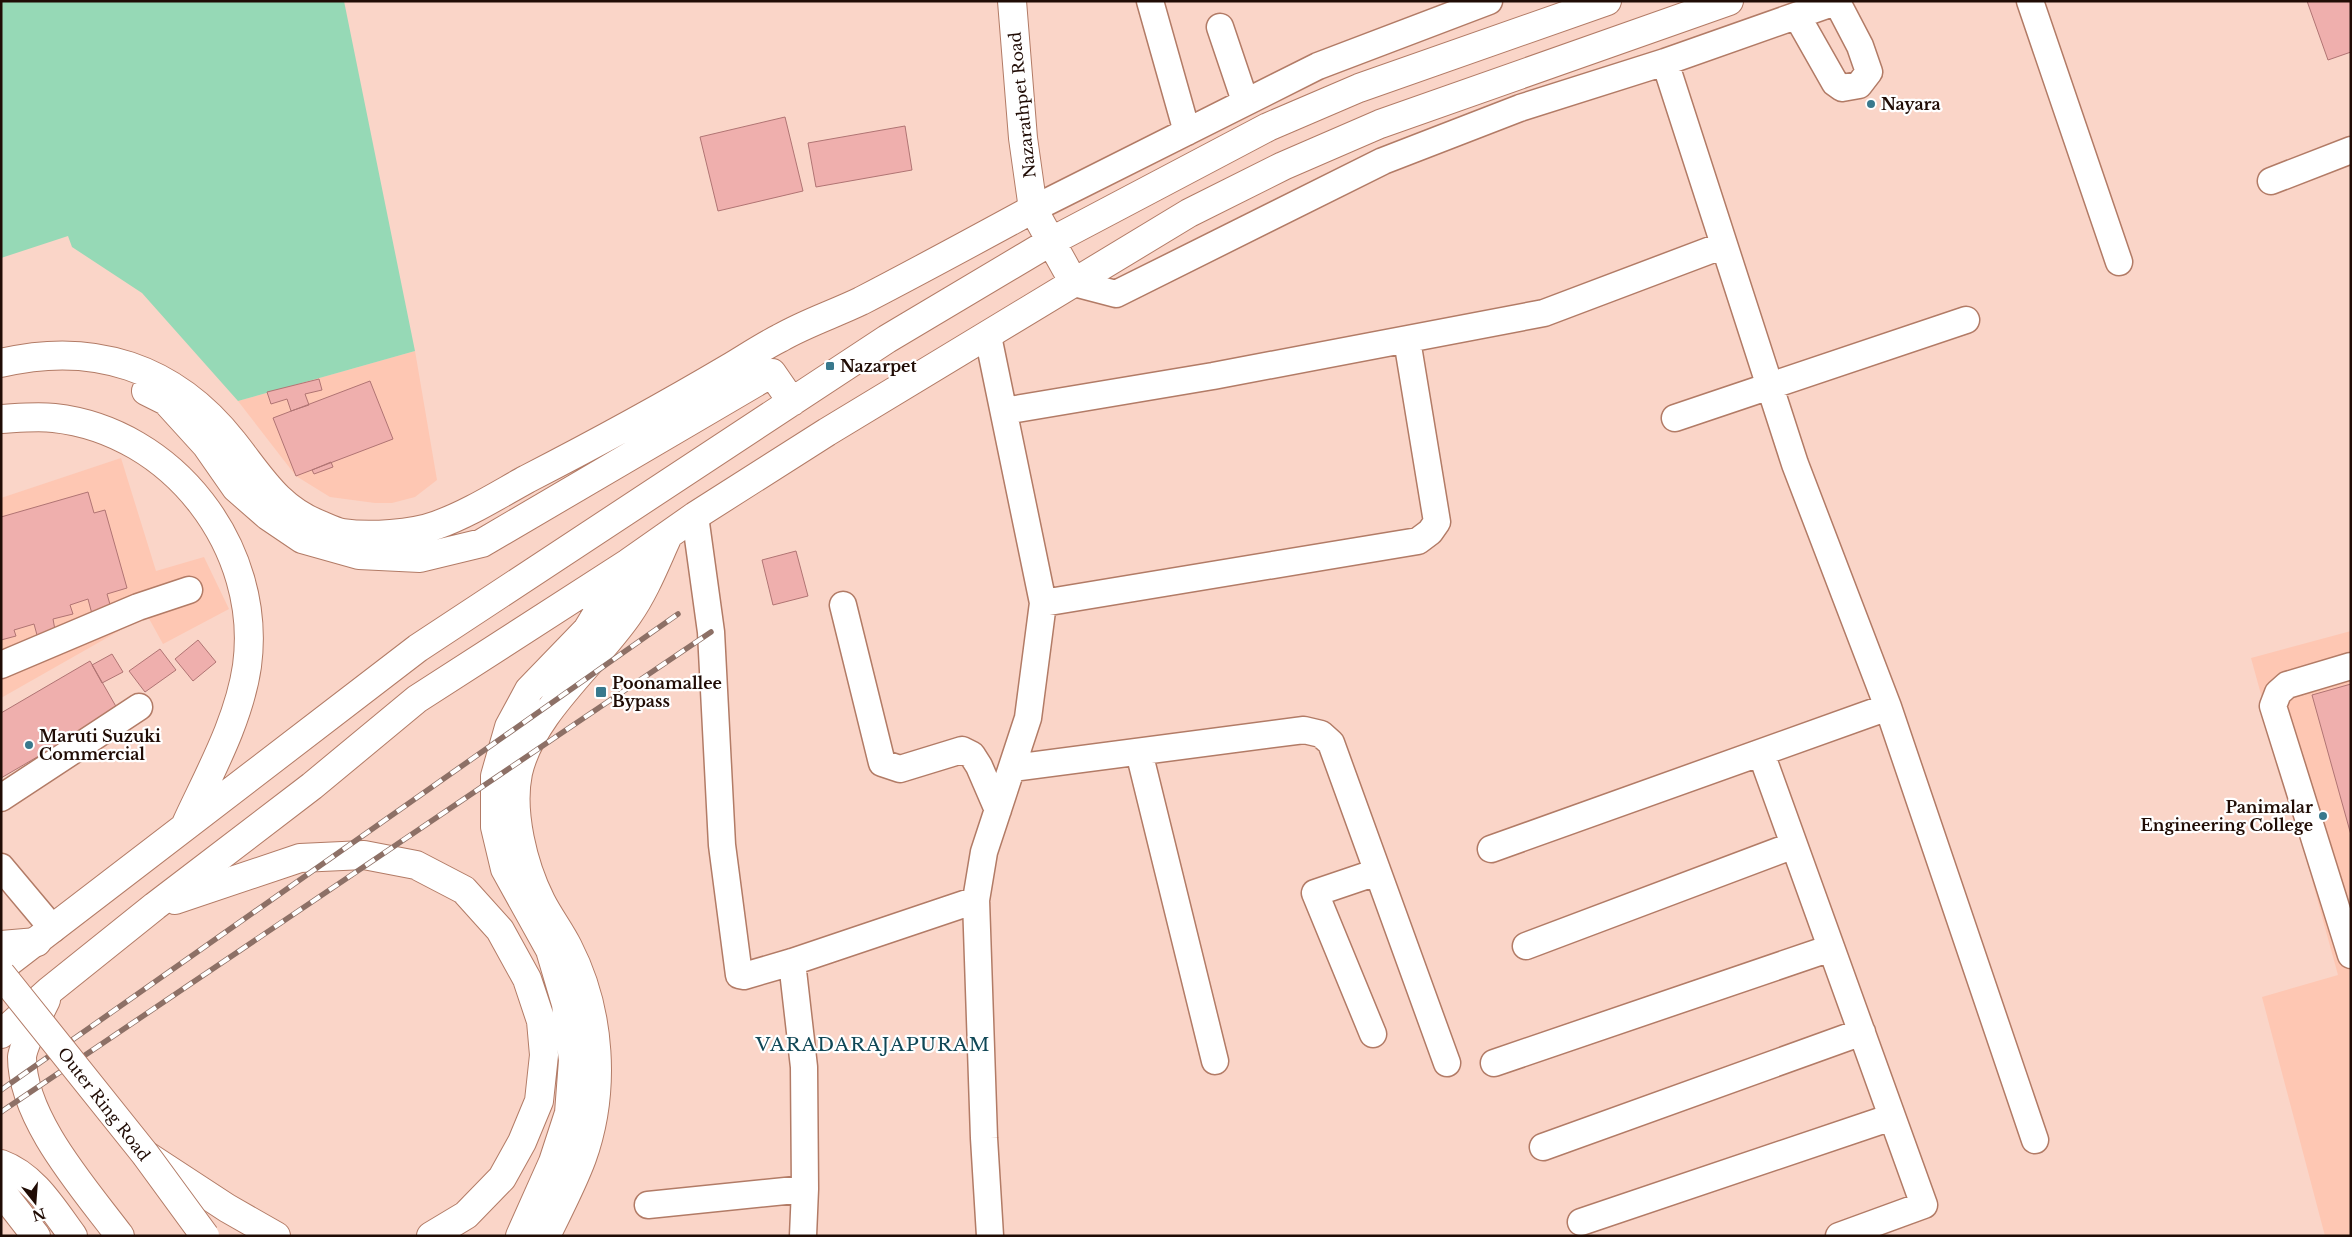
<svg xmlns="http://www.w3.org/2000/svg" width="2352" height="1237" font-family="'Libre Baskerville',serif">
  <rect width="100%" height="100%" fill="#fad5c8"/>
  <path fill="#fec7b3" d="M415,351L437,480L415,497L392,503H375L330,497L296,476L238,401Z
    M121,458L156,571L204,557L229,609L163,644L147,615L1,698V498Z
    M2351,631V1236H2325L2262,997L2338,975L2251,658Z"/>
  <path fill="#96d9b6" d="M1,1H344L415,351L238,401L142,293L72,247L68,236L1,258Z"/>
  <path fill="#efafad" stroke="#b07473" d="M2307,1H2351V52L2328,60Z
    M785,117L803,191L718,211L700,137Z
    M905,126L912,170L816,187L808,143Z
    M319,379L322,390L305,394L309,405L291,411L287,399L271,404L267,392Z
    M370,381L393,439L296,476L273,418Z
    M331,462L333,467L314,474L312,470Z
    M88,492L94,513L105,510L127,588L107,594L111,608L92,614L88,599L70,605L73,614L53,619L55,630L37,635L34,624L14,630L16,636L1,640V517Z
    M796,551L808,596L773,605L762,560Z
    M198,640L216,662L193,681L175,659Z
    M160,649L176,670L145,692L129,671Z
    M112,654L123,672L102,683L92,665Z
    M90,661L118,710L1,778V713Z
    M2351,684V835L2312,695Z"/>
  <g fill="none" stroke-linecap="round" stroke-linejoin="round">
    <g stroke="#b27b66" stroke-width="29">
      <path id="minor" d="M1150,1L1187,132
        M2030,1L2119,262
        M1797,16L1835,83L1842,88L1859,85L1869,72L1860,46L1837,2
        M1220,27L1245,101
        M1665,62L1795,464L1888,707L2035,1140
        M2271,181L2351,150
        M1033,209L1318,66L1489,1
        M1074,283L1116,294L1383,161L1520,108L1665,62L1838,1
        M988,336L1043,603L1028,718L984,852L976,900L984,1138L990,1236
        M1004,411L1213,376L1544,313L1724,245
        M1675,418L1966,320
        M695,516L711,632L722,845L739,975L744,976L792,962L976,900
        M1043,603L1418,541L1430,532L1437,522L1407,340
        M843,605L882,763L900,769L962,750L972,755L979,766L998,810
        M1,665L138,607L189,590
        M2351,666L2287,685L2278,693L2273,706L2351,955
        M1139,752L1215,1061
        M1761,753L1924,1205L1839,1236
        M1013,768L1304,730L1321,734L1331,743L1447,1063
        M1,798L139,707
        M1491,849L1888,707
        M1,867L53,929
        M1526,946L1794,845
        M792,962L804,1067L805,1189L803,1236
        M1373,1034L1315,893L1377,872
        M1494,1063L1831,948
        M1543,1147L1862,1032
        M648,1205L805,1189
        M1581,1222L1892,1117"/>
    </g>
    <g stroke="#b27b66" stroke-width="30">
      <path id="major" d="M1012,1L1023,138L1033,209
        M1,945L37,942
        M46,1000C40,1012 23,1046 22,1057C22,1119 84,1188 120,1236
        M1,1164C34,1176 53,1209 73,1236"/>
    </g>
    <g stroke="#b27b66" stroke-width="30">
      <path id="highway" d="M1837,1V2
        M1,363C93,341 174,367 233,442C260,476 278,509 321,525C328,528 336,532 343,533C369,537 413,534 437,525C468,514 498,495 527,479C595,444 663,407 729,368C746,358 762,347 780,338C806,323 834,314 861,301C919,271 976,240 1033,209L1074,283
        M146,391L166,401L206,445L236,488L268,516L302,539L359,555L420,558L482,543L772,373L792,402
        M1,419C19,418 37,416 54,418C173,431 263,548 247,666C239,721 209,774 186,824
        M175,900L300,858L364,855L416,865L464,890L500,930L527,979L541,1021L544,1055L539,1101L522,1142L502,1178L466,1215L431,1236
        M1,968L418,648L887,339L1050,242L1268,127L1359,88L1607,1
        M1,1034L49,991L155,906L312,786L417,699L628,563L695,516L827,432L1189,213L1283,166L1380,124L1729,1
        M146,1155L227,1208L276,1236
        M1,1191L36,1236
        M520,1236L553,1162L569,1113L573,1060L566,1004L550,950L505,869L495,827V776L509,727L529,690L587,630L624,569
        M546,1236C558,1211 572,1185 582,1158C606,1091 601,1011 568,947C560,931 549,917 541,901C523,865 510,812 518,773C531,714 595,663 628,615C645,591 656,562 668,536"/>
    </g>
    <use href="#minor" stroke="#fff" stroke-width="26"/>
    <use href="#major" stroke="#fff" stroke-width="28"/>
    <use href="#highway" stroke="#fff" stroke-width="28"/>
    <g stroke="#8d7066" stroke-width="5.5">
      <path id="rail" d="M1,1090L678,614
        M1,1112L711,632"/>
    </g>
    <use href="#rail" stroke="#fff" stroke-width="4" stroke-dasharray="11" stroke-linecap="butt"/>
    <g stroke="#b27b66" stroke-width="30" stroke-linecap="butt">
      <path id="highway-bridge" d="M1,974L145,1154L205,1236"/>
    </g>
    <use href="#highway-bridge" stroke="#fff" stroke-width="28"/>
  </g>
  <g fill="#39798d" stroke="#fff" stroke-width="2">
    <circle cx="1871" cy="104" r="5"/>
    <rect x="825" y="361" width="10" height="10" rx="2.5"/>
    <rect x="595" y="686" width="12" height="12" rx="2.5"/>
    <circle cx="29" cy="745" r="5"/>
    <circle cx="2323" cy="816" r="5"/>
  </g>
  <g text-anchor="middle" stroke-width="4.5" stroke-linejoin="round" paint-order="stroke">
    <g font-size="16" font-weight="bold" fill="#200c05" stroke="#fff" text-anchor="start">
      <text x="1881" y="110">Nayara</text>
      <text x="840" y="372">Nazarpet</text>
      <text x="612" y="689">Poonamallee<tspan x="612" dy="18">Bypass</tspan></text>
      <text x="39" y="742">Maruti Suzuki<tspan x="39" dy="18">Commercial</tspan></text>
      <text x="2313" y="813" text-anchor="end">Panimalar<tspan x="2313" dy="18">Engineering College</tspan></text>
    </g>
    <g font-size="16" fill="#200c05" stroke="#fff">
      <text transform="translate(1022 105) rotate(-96)" y="6">Nazarathpet Road</text>
      <text transform="translate(104 1104) rotate(52)" y="6">Outer Ring Road</text>
    </g>
    <g font-size="19" letter-spacing="1" fill="#104756" stroke="#fff">
      <text x="873" y="1051">VARADARAJAPURAM</text>
    </g>
  </g>
  <rect width="2352" height="1237" fill="none" stroke="#200c05" stroke-width="5"/>
  <g transform="translate(35 1202) rotate(163)" stroke="#ffffff" stroke-width="4" paint-order="stroke">
  <path d="M0-4L9 19L0 12L-9 19Z" fill="#200c05"/>
  <text y="-8" font-size="14" font-weight="bold" text-anchor="middle" fill="#200c05">N</text>
  </g>
</svg>
